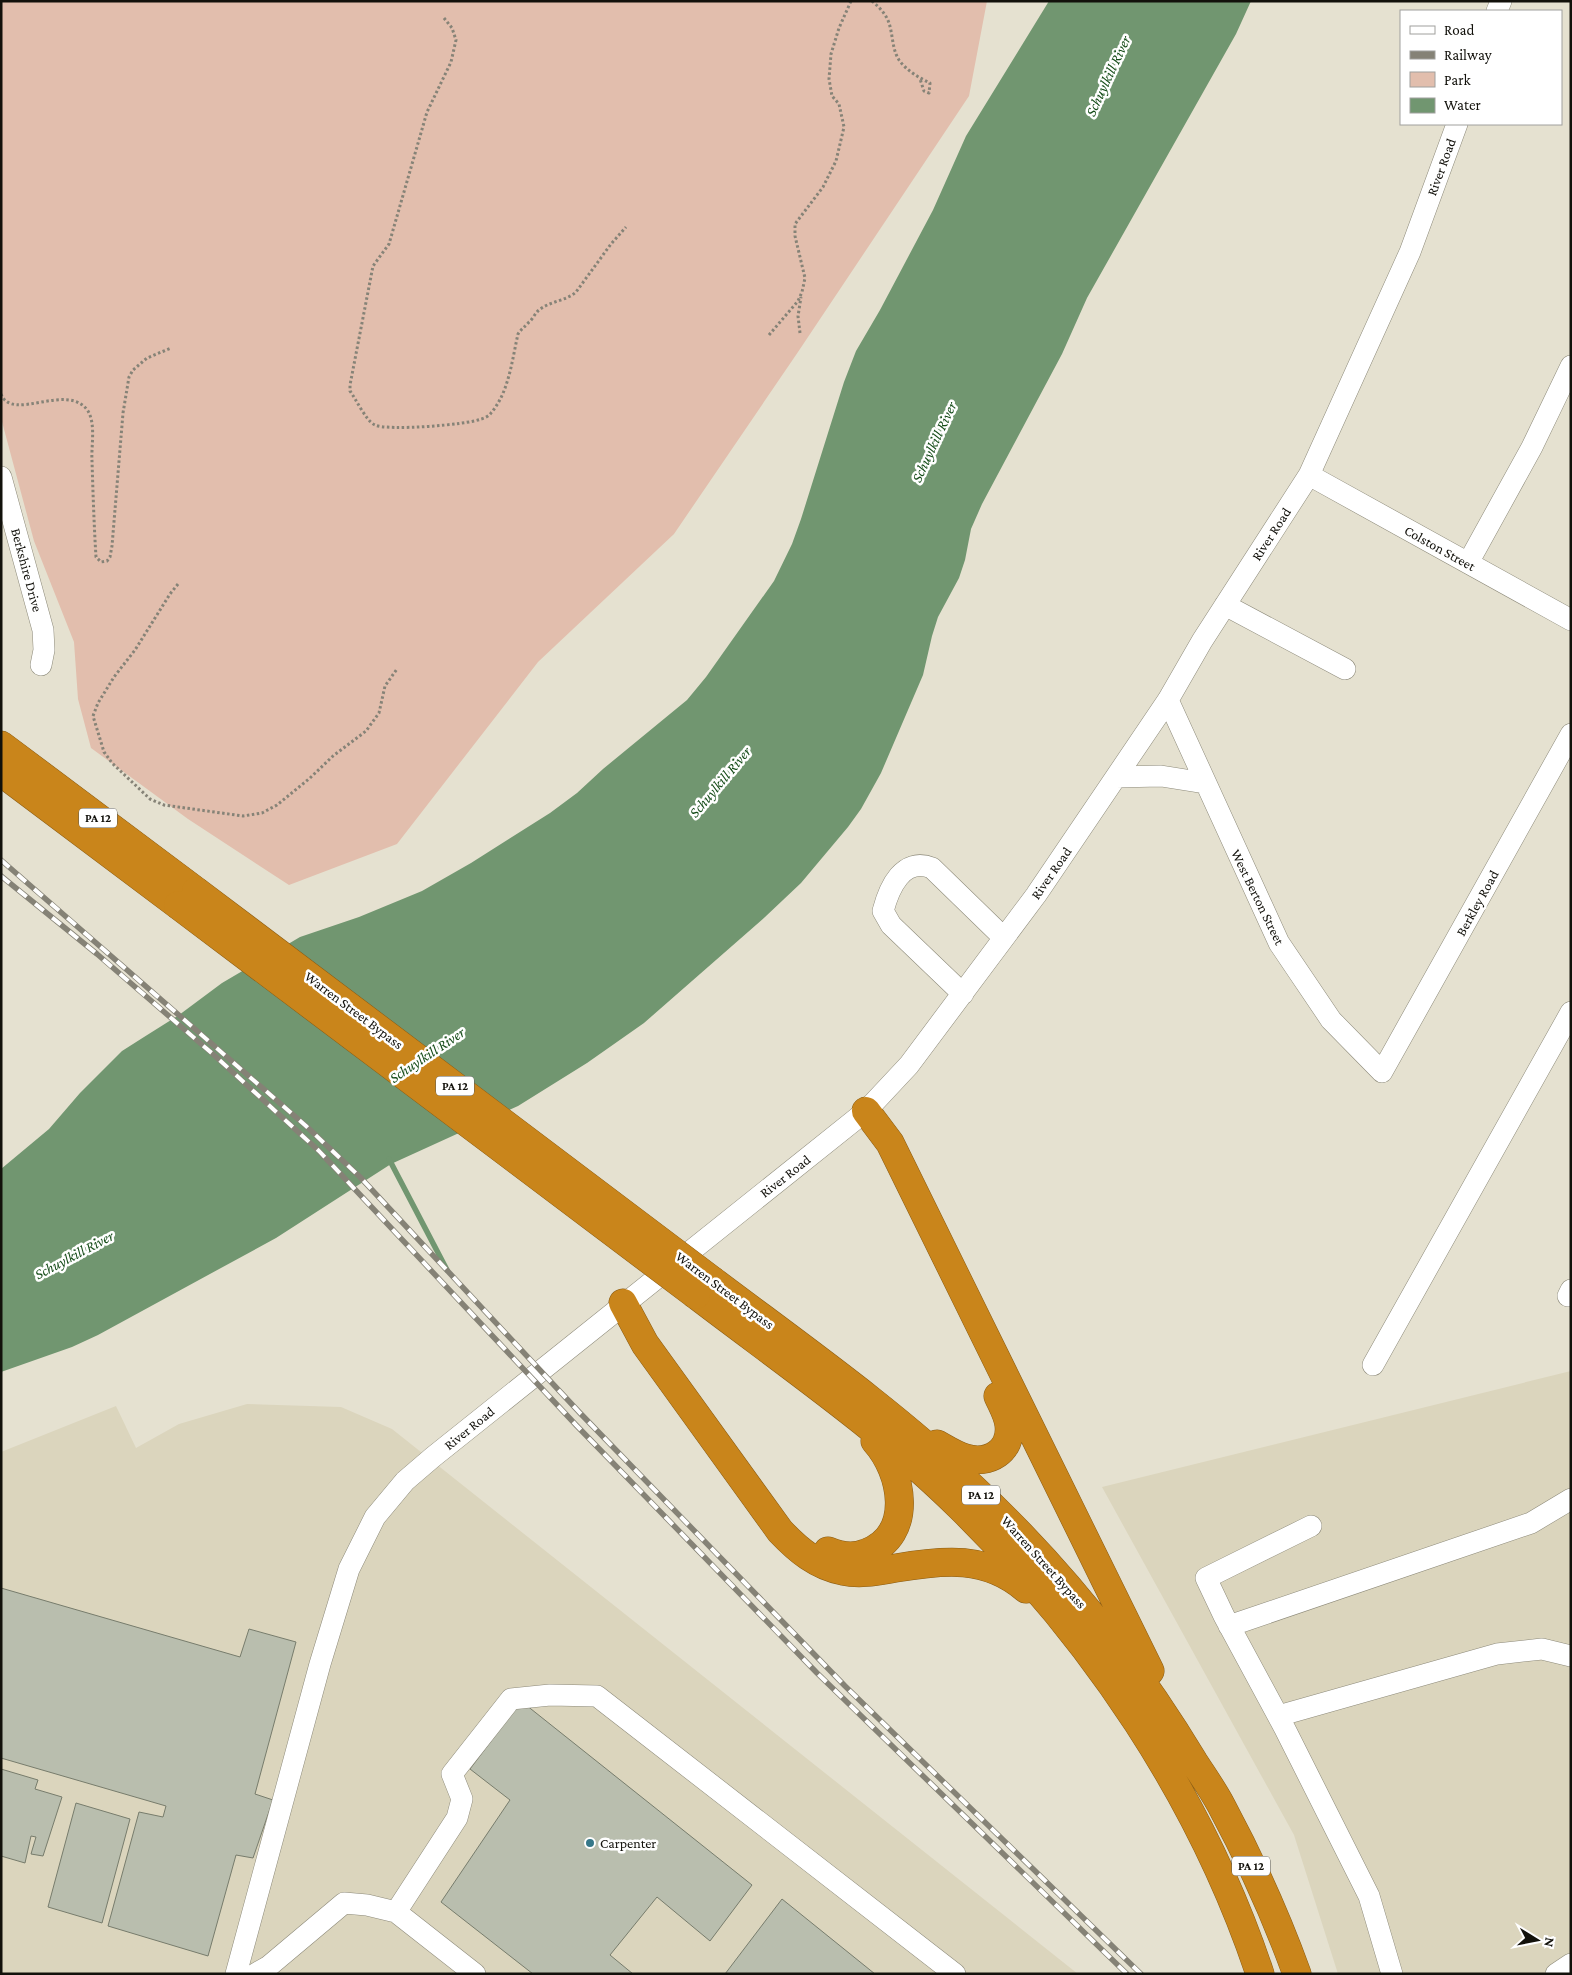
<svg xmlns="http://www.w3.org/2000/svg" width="1572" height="1975" font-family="'Crimson Pro',serif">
  <rect width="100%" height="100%" fill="#e5e1d0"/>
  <path fill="#dbd5bd" d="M1571,1371V1974H1338L1294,1835L1102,1487Z
    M247,1404L341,1407L392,1429L1078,1974H1V1452L116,1406L136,1448L179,1424Z"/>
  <path fill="#e2bead" d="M1,1H987L969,96L798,352L674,534L538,662L397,844L289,885L188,819L91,748L78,699L74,642L34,541L1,418Z"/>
  <path fill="#719670" d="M1049,1H1251L1236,34L1087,298L1062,354L982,504L971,529L965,560L959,578L938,617L932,636L923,675L881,773L861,809L848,827L801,883L765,917L644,1023L587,1063L518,1106L391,1164L276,1238L98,1335L72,1347L1,1372V1169L49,1129L80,1093L122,1051L144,1037L179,1015L222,983L300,937L359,917L422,891L471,863L550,813L577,793L603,769L687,700L706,677L774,581L792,544L801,519L844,382L856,351L880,310L933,210L966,136Z"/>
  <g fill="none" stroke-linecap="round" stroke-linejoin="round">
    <path stroke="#719670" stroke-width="5.5" d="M389,1159L447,1270"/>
  </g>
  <path fill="#b9beae" stroke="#777c6c" d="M1,1588L240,1657L249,1629L296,1642L255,1794L273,1800L253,1858L236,1855L208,1956L108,1926L139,1812L163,1817L166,1806L1,1758Z
    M521,1701L752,1885L710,1941L657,1897L610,1955L633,1974H533L441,1902L510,1800L470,1769Z
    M1,1769L38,1780L35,1789L62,1797L43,1856L31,1854L36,1837L31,1836L25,1863L1,1856Z
    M76,1803L130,1819L102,1923L48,1907Z
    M782,1899L875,1974H725Z"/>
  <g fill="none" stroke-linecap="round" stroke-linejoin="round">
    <g stroke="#8d8a7a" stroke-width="22">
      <path id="minor" d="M1497,11L1501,1
        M1309,475L1571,620
        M1,477L43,630L44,650L41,665
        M1468,563L1532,447L1571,366
        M1225,605L1345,669
        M1168,700L1279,943L1331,1020L1382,1072L1571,734
        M1116,777L1161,776L1205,783
        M963,994L891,925L883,911C889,888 903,856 932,868L1004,938
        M1568,1296L1571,1290
        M1373,1365L1571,1012
        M1311,1526L1206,1578L1224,1616L1285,1729L1369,1896L1392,1974
        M1229,1626L1531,1523L1571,1499
        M1278,1716L1497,1654L1542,1649L1571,1656
        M396,1912L457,1818L462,1799L452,1774L511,1699L550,1695L597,1696L955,1974
        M236,1974L320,1664L349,1569L375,1517L405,1481L433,1457L866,1111L909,1065L1036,895L1168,700L1202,641L1309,475L1410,252L1457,124
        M255,1974L269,1966L344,1903L367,1905L396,1912L475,1974
        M1556,1974L1571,1964"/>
    </g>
    <g stroke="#895c15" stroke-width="29">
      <path id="highway" d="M1,745L196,891
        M1,772L178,905
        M866,1111L890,1143L1150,1671
        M713,1281C802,1348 893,1412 974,1489C1060,1569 1133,1661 1194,1762C1203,1776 1213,1790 1221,1805C1250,1859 1276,1916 1297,1974
        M696,1295C785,1363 880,1428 960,1507C1093,1637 1201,1797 1260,1974
        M623,1303L645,1344L780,1531C798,1550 817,1566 843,1571C861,1575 878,1571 896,1568C943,1560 987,1555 1026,1589
        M937,1444C946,1449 955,1455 965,1458C989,1465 1012,1451 1009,1425C1008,1415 1002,1405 998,1396
        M828,1551C840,1556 854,1558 866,1553C915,1535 903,1472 875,1441"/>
    </g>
    <path stroke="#868377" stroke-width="3" stroke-dasharray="2.5 2.5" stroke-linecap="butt" d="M872,1C879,7 886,14 889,23C893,35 892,49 899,60C906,70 919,78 930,83L929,93L924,91L920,79
      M444,18L452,28L456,40L451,62L427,112L389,244L373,266L350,385V391C356,399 366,421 375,425C387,431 467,425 481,419C485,418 489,416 491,413C509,392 512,360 518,334C521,329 525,327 529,322C533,319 535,313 539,310C550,301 566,301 576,292L611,244L626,227
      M800,333L798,316L801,297
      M769,335L798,301L802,292L805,278L795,236V224L823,187L836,161L844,127L839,104L832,96L829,79L831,54L839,28L851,1
      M1,394C12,423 68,381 88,411C96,425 91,446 92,461C93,493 94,525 96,557L101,562L107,561L110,557L112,546L123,413L129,377L133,370L147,358L171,348
      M178,584L170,594L135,650L114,677L98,703L93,716L104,752L112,763L150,799L164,805L243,816L262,813L277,805L310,778L333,756L366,731L379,713L385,686L397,669"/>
    <use href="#minor" stroke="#fff" stroke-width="21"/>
    <use href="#highway" stroke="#c9851b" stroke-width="28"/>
    <g stroke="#858276" stroke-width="5.5">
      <path id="rail" d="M1,860L306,1126L360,1177L580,1413L845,1686L1141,1974
        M1,876L97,954L214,1055L319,1151L576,1425L817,1673L1127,1974"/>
    </g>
    <use href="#rail" stroke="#fff" stroke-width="4" stroke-dasharray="11" stroke-linecap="butt"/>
    <g stroke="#895c15" stroke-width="29" stroke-linecap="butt">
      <path id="highway-bridge" d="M196,891L713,1281
        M178,905L696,1295"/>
    </g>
    <use href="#highway-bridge" stroke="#c9851b" stroke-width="28"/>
  </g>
  <circle fill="#367889" stroke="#fff" stroke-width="2" cx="590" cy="1843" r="5"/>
  <g text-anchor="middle" stroke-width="5" stroke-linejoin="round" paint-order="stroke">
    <g fill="#fff" stroke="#595854" stroke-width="1">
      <rect x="79" y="808.5" width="38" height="19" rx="4"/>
      <rect x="436" y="1076.5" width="38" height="19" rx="4"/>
      <rect x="962" y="1485.5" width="38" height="19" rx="4"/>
      <rect x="1232" y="1856.5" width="38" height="19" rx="4"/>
    </g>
    <g font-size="12" font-weight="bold" fill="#12110b">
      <text x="98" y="822">PA 12</text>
      <text x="455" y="1090">PA 12</text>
      <text x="981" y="1499">PA 12</text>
      <text x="1251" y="1870">PA 12</text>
    </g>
    <g font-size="14" fill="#12110b" stroke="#fff">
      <text transform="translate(1441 167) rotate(-70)" y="5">River Road</text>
      <text transform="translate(1271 534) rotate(-57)" y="5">River Road</text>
      <text transform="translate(1440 548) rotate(29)" y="5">Colston Street</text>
      <text transform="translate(27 570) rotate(75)" y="5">Berkshire Drive</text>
      <text transform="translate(1051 873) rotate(-55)" y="5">River Road</text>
      <text transform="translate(1258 897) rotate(64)" y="5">West Berton Street</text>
      <text transform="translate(1477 903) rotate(-61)" y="5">Berkley Road</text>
      <text transform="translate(354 1010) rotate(37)" y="5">Warren Street Bypass</text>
      <text transform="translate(785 1176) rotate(-38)" y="5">River Road</text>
      <text transform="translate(725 1290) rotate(37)" y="5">Warren Street Bypass</text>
      <text transform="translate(469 1428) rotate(-39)" y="5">River Road</text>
      <text transform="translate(1044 1562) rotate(48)" y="5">Warren Street Bypass</text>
    </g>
    <g font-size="14" fill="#12110b" stroke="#fff" text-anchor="start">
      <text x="600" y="1848">Carpenter</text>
    </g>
    <g font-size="15" font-style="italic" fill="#154c18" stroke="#fff">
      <text transform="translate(1108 76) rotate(-65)" y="5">Schuylkill River</text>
      <text transform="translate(934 442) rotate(-65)" y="5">Schuylkill River</text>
      <text transform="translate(720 782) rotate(-50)" y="5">Schuylkill River</text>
      <text transform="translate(427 1055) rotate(-34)" y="5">Schuylkill River</text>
      <text transform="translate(74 1255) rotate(-28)" y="5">Schuylkill River</text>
    </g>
  </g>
  <rect width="1572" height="1975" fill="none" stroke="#12110b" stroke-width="5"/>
  <rect x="1400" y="10" width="162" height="115" fill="#ffffff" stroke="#a0a09d"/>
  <rect x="1410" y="26" width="25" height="8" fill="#ffffff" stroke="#a0a09d"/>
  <text x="1444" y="35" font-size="15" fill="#12110b">Road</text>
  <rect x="1410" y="51" width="25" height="8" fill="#858276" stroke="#a0a09d"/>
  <text x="1444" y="60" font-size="15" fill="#12110b">Railway</text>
  <rect x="1410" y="72" width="25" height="15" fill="#e2bead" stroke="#a0a09d"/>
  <text x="1444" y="85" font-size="15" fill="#12110b">Park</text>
  <rect x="1410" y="98" width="25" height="15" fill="#719670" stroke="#a0a09d"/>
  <text x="1444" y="110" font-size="15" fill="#12110b">Water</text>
  <g transform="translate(1537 1940) rotate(100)" stroke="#ffffff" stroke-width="4" paint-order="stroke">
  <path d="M0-4L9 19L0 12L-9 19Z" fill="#12110b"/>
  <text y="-8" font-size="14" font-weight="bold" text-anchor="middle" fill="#12110b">N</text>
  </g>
</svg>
